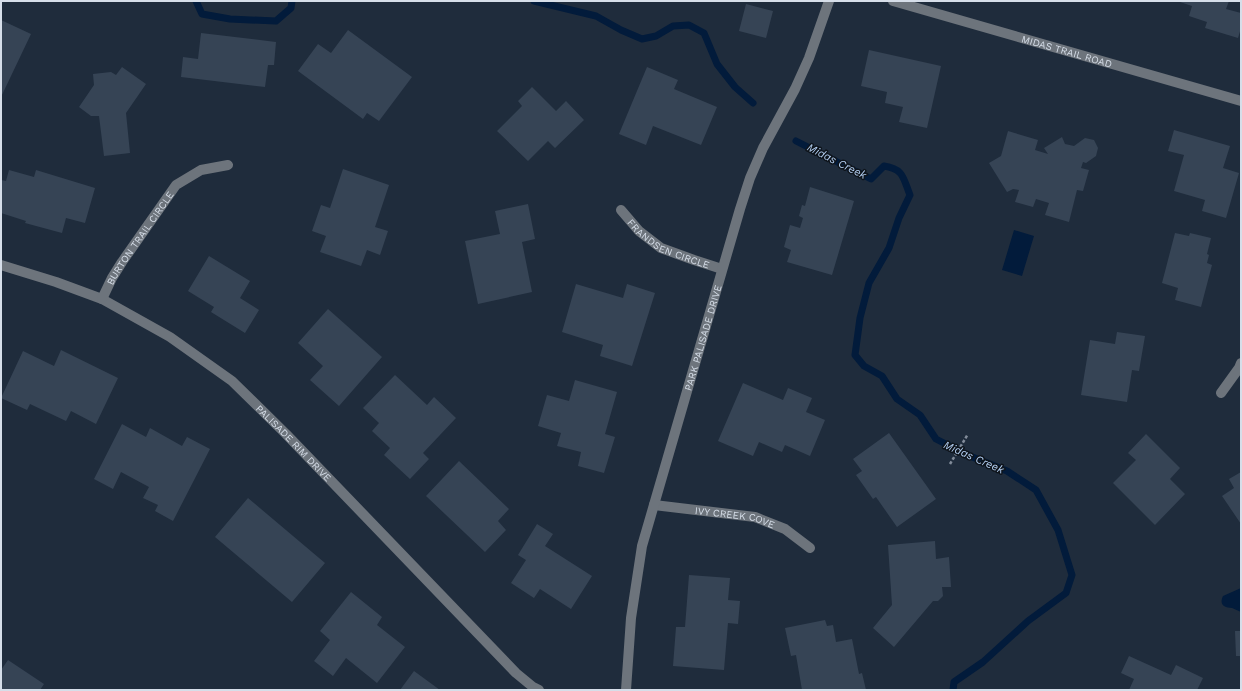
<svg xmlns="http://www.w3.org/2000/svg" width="1242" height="691" font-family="'Work Sans',sans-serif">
  <rect width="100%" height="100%" fill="#1f2c3c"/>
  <path fill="#021b3b" d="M1014,230L1034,236L1022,276L1002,270Z
    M1241,588V612C1238,611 1235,609 1232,608C1224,607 1219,605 1223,596Z"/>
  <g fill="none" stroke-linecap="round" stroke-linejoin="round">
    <path stroke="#021b3b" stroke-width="7" d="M196,1L202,14L230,19L276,21L291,8L292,1
      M534,1L596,16L621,30L642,39L656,36L673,26L689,25L704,33L717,64L735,87L753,103
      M796,141L871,179L884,166C904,169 903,178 910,195L899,218L889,248L869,283L860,318L855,355L864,366L882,376L897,399L920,415L936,439L965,454L1007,471L1036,490L1058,530L1072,575L1066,593L1028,621L983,662L954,682L953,690"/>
  </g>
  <path fill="#364455" d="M1181,1H1229L1226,9L1241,13V28L1238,38L1205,28L1207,22L1189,16L1192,6L1180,2Z
    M746,4L773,11L766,38L739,31Z
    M1,20L31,34L1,97Z
    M348,30L412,77L379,121L367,113L363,119L298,71L318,44L331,53Z
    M201,33L276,42L274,65H268L265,87L181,77L183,57L198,59Z
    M869,50L941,66L927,128L899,122L903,107L885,103L887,92L861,86Z
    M122,67L146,84L126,113L130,153L104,156L99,116H91L79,107L94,85L93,74L111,72L116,75Z
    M647,67L678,80L674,89L717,107L701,145L653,126L646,145L619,134Z
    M532,87L556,111L566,101L584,120L555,148L548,141L528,161L497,131L522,106L518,101Z
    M1174,130L1230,146L1223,168L1239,173L1226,218L1202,211L1205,200L1174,191L1184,155L1168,151Z
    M1008,131L1038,140L1035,150L1048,154L1044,148L1062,137L1065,144L1074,146L1085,138L1094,140L1098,148L1096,156L1086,163L1083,162L1081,168L1089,170L1083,191L1077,190L1069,222L1045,215L1049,203L1036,199L1033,207L1015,202L1019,190L1013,189L1007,192L989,163L1001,156Z
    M343,169L389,185L375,227L388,231L380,255L367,250L361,266L320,252L326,236L312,231L321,205L330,208Z
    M9,170L34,177L36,170L95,188L85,223L66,218L62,233L25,223L26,221L1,213V180L6,181Z
    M810,187L854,201L832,275L787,262L791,250L784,247L790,225L800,228L803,218L799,216L802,205L805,206Z
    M528,204L535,239L522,242L532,292L478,304L465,241L500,234L495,211Z
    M1175,233L1189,236L1190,233L1211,238L1207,254L1209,255L1207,263L1212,265L1201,307L1175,300L1178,288L1162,283Z
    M209,256L250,281L240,298L259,310L245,333L211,312L214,307L188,291Z
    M576,284L623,298L627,284L655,293L632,366L600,356L603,345L562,332Z
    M328,309L382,357L339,406L310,380L323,366L298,343Z
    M1117,332L1145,336L1139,371L1132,370L1127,402L1081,395L1090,340L1115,344Z
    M61,350L118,378L96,424L71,411L66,421L30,404L27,410L1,398L23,351L54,366Z
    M395,375L427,405L434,397L456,418L423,453L429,459L410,479L384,455L390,448L372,431L379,423L363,408Z
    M575,380L617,392L605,434L615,437L604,473L578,466L581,452L557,446L561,433L538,426L547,395L569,401Z
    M743,383L783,400L788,388L812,398L806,412L825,420L810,456L785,445L782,452L759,442L753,456L718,441Z
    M122,424L146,437L150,428L182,446L187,437L210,449L173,521L155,511L158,505L143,498L149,487L121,472L113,489L94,479Z
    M889,433L936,499L897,527L876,497L873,499L856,475L862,471L853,459Z
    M1146,434L1180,468L1170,479L1185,494L1155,525L1113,483L1136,460L1128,453Z
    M459,461L509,509L498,521L506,530L485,552L426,496Z
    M1241,472V524L1222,496L1234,488L1229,479Z
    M248,498L325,563L292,602L215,537Z
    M537,524L553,534L545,546L592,576L571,609L540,589L534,598L511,583L526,560L518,555Z
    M935,541L936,559L949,557L951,587H942L943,596L938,601H933L894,647L873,628L892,605L888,545Z
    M689,575L730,578L728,600L740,601L738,624L728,623L724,670L673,666L676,627H685Z
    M351,592L382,617L377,625L405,647L377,683L346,658L333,676L314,661L330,640L320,631Z
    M825,620L827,626L833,625L836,642L852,639L859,674L862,673L866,690H802L796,655L791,656L785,628Z
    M1235,631H1241V656H1236Z
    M1129,656L1171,675L1176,665L1203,678L1197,690H1129L1134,679L1121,673Z
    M8,660L44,684L40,690H1V670Z
    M414,671L440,690H400Z"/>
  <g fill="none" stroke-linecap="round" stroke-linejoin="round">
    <path stroke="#828c9a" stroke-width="2.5" stroke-dasharray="3 2" stroke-linecap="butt" d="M950,464L968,434"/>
    <g stroke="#6d747c" stroke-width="10">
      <path id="s1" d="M893,1L1241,101"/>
      <path id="s2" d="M621,210L639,231L661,248L694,260L722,269"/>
      <path id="s3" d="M1,265L56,282L102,299L170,337L232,381L286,434L516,673L533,687L539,690"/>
      <path id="s4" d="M102,299L112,278L122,262L176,185L201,170L228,165"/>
      <path d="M1221,393L1239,368L1241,363"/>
      <path id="s5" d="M654,505L755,517L785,529L810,548"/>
      <path id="s6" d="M626,690L631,618L642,546L740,209L750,178L763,148L795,89L809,58L829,1"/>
    </g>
  </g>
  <g text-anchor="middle" stroke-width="3" stroke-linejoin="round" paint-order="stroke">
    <g font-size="10" fill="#d6dee9" stroke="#0e141b">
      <text dy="4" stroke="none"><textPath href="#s1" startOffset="181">MIDAS TRAIL ROAD</textPath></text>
      <text dy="4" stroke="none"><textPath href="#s4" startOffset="72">BURTON TRAIL CIRCLE</textPath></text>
      <text dy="4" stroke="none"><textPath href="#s2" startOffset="60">FRANDSEN CIRCLE</textPath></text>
      <text dy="4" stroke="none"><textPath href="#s6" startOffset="362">PARK PALISADE DRIVE</textPath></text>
      <text dy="4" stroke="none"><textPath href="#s3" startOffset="348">PALISADE RIM DRIVE</textPath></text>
      <text dy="4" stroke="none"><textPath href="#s5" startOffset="82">IVY CREEK COVE</textPath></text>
    </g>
    <g font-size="11" font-style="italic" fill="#b6d2f6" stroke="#0e141b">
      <text transform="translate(837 161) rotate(27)" y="4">Midas Creek</text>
      <text transform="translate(974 457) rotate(24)" y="4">Midas Creek</text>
    </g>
  </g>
  <rect width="1242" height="691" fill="none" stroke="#d6dee9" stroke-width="4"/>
</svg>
